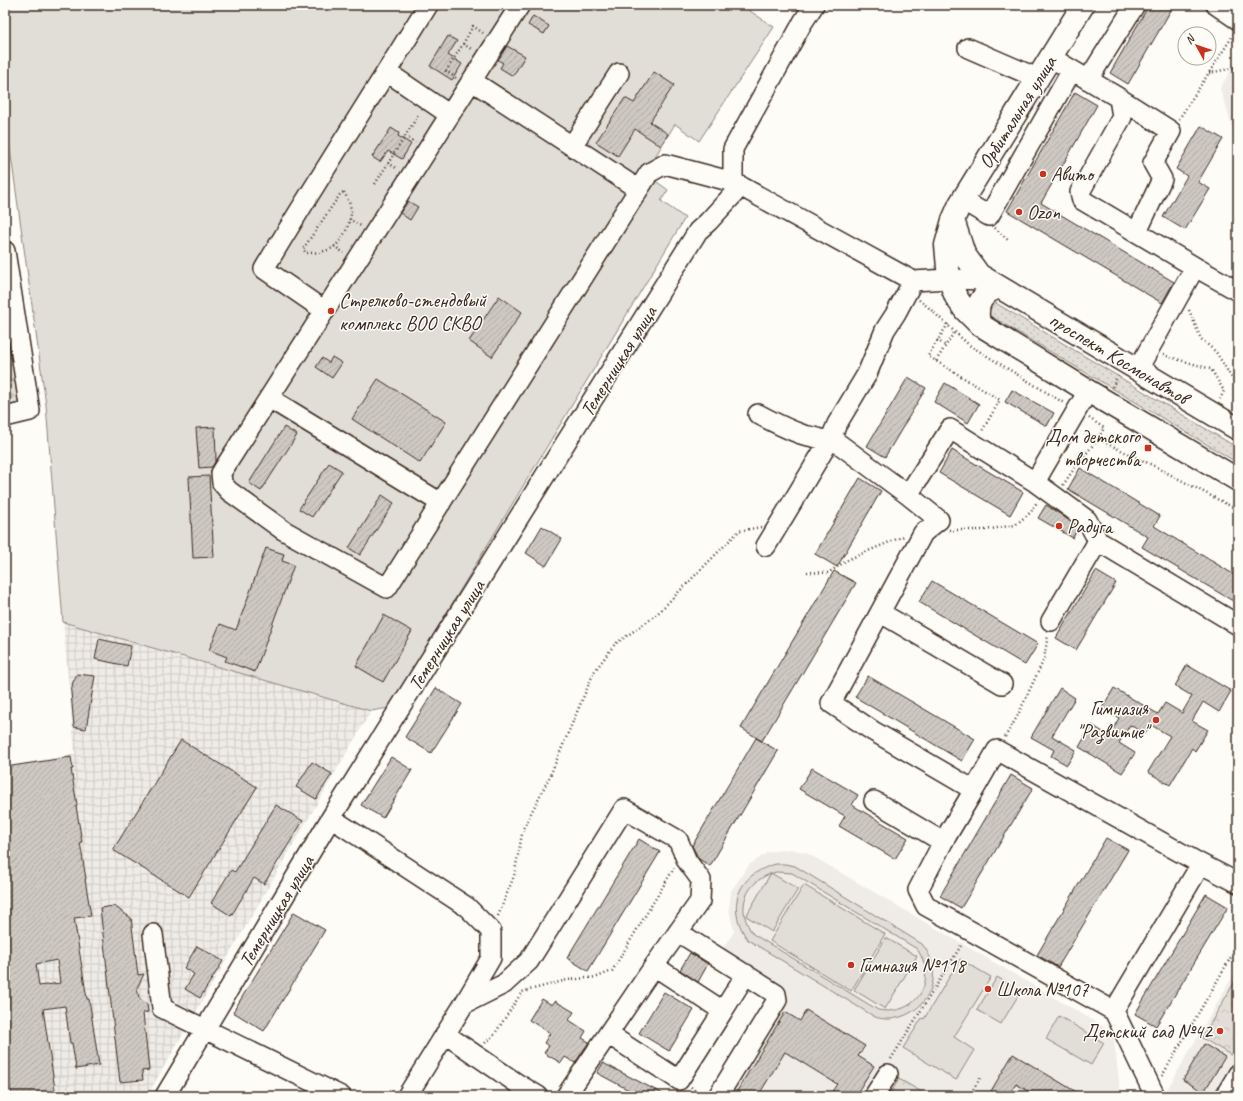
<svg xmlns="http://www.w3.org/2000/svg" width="1243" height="1101" font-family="Caveat,sans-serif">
  <defs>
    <pattern id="industrial-grid" width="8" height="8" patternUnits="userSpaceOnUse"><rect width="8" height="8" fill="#efece7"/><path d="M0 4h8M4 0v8" fill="none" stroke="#cecbc6"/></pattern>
    <pattern id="grass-dots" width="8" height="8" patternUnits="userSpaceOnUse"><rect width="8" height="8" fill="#e1ded7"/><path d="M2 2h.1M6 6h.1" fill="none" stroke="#c2bfb8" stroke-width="1.8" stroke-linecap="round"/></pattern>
    <pattern id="forest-crowns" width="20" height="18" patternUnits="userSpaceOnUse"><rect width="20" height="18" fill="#e1ded7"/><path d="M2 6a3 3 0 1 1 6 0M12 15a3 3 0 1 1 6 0" fill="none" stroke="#c2bfb8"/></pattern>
    <pattern id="cemetery-stones" width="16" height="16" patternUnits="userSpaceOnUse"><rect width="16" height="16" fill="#e1ded7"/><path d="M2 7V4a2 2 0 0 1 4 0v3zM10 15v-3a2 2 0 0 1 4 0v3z" fill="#c2bfb8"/></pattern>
    <pattern id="building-hatch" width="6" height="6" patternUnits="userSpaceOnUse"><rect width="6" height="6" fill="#cdc8c2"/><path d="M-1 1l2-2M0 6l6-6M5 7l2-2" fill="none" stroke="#b1aca6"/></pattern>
  </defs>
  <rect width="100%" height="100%" fill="#fdfcf7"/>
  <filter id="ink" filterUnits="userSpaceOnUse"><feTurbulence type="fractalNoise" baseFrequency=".025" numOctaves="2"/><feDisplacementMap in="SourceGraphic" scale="8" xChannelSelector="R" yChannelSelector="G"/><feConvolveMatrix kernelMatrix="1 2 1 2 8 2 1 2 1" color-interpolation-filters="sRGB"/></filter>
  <g filter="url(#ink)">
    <path fill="#efece7" d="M1238,59V146L1220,88Z
      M790,849L807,853L1113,1032L1121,1096H706L775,983L723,948L734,932L729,909L731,891L749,865L768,852Z
      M1238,967V1096H1165L1164,1095Z"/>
    <path fill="url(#industrial-grid)" d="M63,622L371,711L147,1096H5V767L75,754Z"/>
    <path fill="url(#grass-dots)" stroke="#8e847a" d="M994,302L1238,448V463L987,314L991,303Z"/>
    <path fill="url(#forest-crowns)" stroke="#8e847a" d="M1238,976V1049L1234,1057L1202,1038Z
      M899,1079L929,1096H889Z"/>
    <path fill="url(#cemetery-stones)" stroke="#8e847a" d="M5,235L35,415L5,423Z"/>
    <path fill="#e1ded7" stroke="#8e847a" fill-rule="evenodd" d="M5,5H741L774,27L699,141L675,124L645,173L668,190L661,201L685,218L389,708L371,711L63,622L46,405L5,113Z
      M776,864H785L795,866L922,944C926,949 929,954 931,960C940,985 923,1013 896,1018C889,1020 882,1019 875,1017L748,940C725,908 737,874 776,864ZM776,872L792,873L917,949C939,981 916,1017 878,1010L753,934C734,908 746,880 776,872Z
      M771,873L798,889L772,932L746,916Z
      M804,885L885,934L851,991L770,941Z
      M886,938L917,956L885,1009L854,990Z
      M960,959L991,977L954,1037L974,1050L956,1080L903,1048L922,1018L924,1019Z
      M997,977L1021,991L1001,1024L977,1010Z
      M1059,1016L1104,1043L1091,1065L1046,1039Z"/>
    <path fill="url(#building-hatch)" stroke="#3b2a1e" fill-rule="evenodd" d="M1149,5H1174L1128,84L1110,73Z
      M533,16L549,26L544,34L528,25Z
      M448,36L457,41L448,55L462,64L452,80L430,66Z
      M507,46L525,56L513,76L500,68L503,63L498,60Z
      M654,72L674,85L650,122L668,134L661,146L635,129L618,156L596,142L625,98L634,103Z
      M1075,92L1097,105L1041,203L1174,282L1162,303L1007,211Z
      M1201,126L1223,139L1198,182L1210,189L1185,230L1163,217L1187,176L1176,169Z
      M391,128L399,133L398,136L411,144L402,159L388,151L380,162L372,157Z
      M408,201L418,207L410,220L400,213Z
      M499,296L522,312L492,357L469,341Z
      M332,357L342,363L332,378L316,367L322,358L329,363Z
      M908,377L926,388L885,457L867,446Z
      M378,379L446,422L420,463L352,419Z
      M945,383L979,404L968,423L934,402Z
      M1012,390L1054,413L1047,426L1005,402Z
      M215,427L216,460L212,467L199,468L196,428Z
      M284,427L297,435L261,491L249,483Z
      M952,450L1023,492L1010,515L939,473Z
      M329,463L342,471L312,517L299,509Z
      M1080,468L1160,516L1154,526L1238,577V604L1142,547L1148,537L1068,489Z
      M209,476L214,557L193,558L189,477Z
      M860,478L881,491L837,567L815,554Z
      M382,495L394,503L360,555L349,548Z
      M1046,505L1060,514L1078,527L1073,538L1038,518Z
      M542,526L562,539L546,566L526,553Z
      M266,548L284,554L282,561L294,565L255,672L225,661L227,657L209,650L220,624L236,630Z
      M834,571L856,583L762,741L741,728Z
      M1096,571L1116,583L1076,650L1056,638Z
      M932,581L1038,644L1025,665L919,602Z
      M384,615L412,631L383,682L356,666Z
      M99,639L131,646L127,666L95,659Z
      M1187,665L1231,691L1219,712L1203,702L1192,721L1208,730L1195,751L1192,748L1170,785L1148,772L1170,736L1151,725L1145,734L1130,725L1119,743L1135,753L1122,773L1079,747L1092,725L1109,736L1119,718L1102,708L1114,688L1158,714L1165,703L1182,713L1192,696L1175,686Z
      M77,674L95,676L86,729L74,727L71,692L73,682Z
      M868,676L975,739L962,761L855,697Z
      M436,688L462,704L431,753L405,737Z
      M1060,688L1075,698L1052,736L1076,750L1067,765L1051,756L1054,750L1031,737Z
      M756,738L778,751L710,866L699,859L692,846Z
      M181,740L257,787L189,897L113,850Z
      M71,757L73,769H71L77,805L76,806L82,842H80L86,879H85L91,916L74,918L87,999H89L99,1065L76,1069L72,1043H70L65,1006L43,1009L56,1096H11L10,1085L5,1086V767ZM57,960L60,983L39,986L36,964Z
      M391,757L412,770L383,818L361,805Z
      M312,762L332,774L316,799L296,787Z
      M812,768L858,795L852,805L908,838L895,859L839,826L845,816L799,789Z
      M1011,775L1033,788L961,908L940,896Z
      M276,805L303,821L264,884L254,878L231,916L211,903L231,870L235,872Z
      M1106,838L1128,850L1058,967L1037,955Z
      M639,839L660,852L588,971L567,958Z
      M1206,894L1228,907L1156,1026L1135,1014Z
      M114,906L131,918L138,975L144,974L137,988L139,998L147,1004L148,1012L143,1013L149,1070L142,1071L143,1080L120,1082L100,908Z
      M294,912L325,930L264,1031L233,1012Z
      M197,946L223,961L200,998L185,989L194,974L184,968Z
      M690,953L708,964L698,982L680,970Z
      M664,992L694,1010L669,1051L639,1033Z
      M542,999L552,1005L555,1001L574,1012L569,1020L586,1031L582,1038L589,1042L575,1063L565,1057L561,1063L544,1053L549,1046L544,1043L550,1033L529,1020Z
      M806,1010L865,1046L858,1056L874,1066L855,1096H829L837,1084L785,1052L758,1096H734L785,1012L800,1021Z
      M1204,1044L1225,1057L1204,1092L1183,1080Z
      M1013,1054L1083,1096H1037L1016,1084L1009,1096H988Z
      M603,1063L667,1096H640L597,1073Z"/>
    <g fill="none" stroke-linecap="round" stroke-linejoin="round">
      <g stroke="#3b2a1e" stroke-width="22">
        <path id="minor" d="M520,5L221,473L222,483L229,491L283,530L387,588L649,173L665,164L733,182L913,281L949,279L987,280
          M1216,5L1238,20
          M968,48L1037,78
          M1050,57L1119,98L1122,117L1080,192L1082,200L1195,267
          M387,72L450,115
          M1088,80L1135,5
          M472,81L638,189
          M1119,98L1171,131L1153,163L1162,179L1137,232
          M572,146L619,73
          M733,182V149L803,22L814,5
          M962,200L989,216L1072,70
          M5,251L30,411L5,417
          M325,311L264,269C317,180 374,93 428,5
          M1138,369L1195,267L1238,291
          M1088,391L1035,482L1087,520L1098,541L1238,625
          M269,398L441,503
          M758,414C773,422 788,430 804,435C813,437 821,438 829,442
          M831,438L908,495L950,429L1035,482
          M908,495L939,520L923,533L831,703L873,731L974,790L997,750L1201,864L1238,883
          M766,546L831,438L837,424L867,374L885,330L896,313L913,281
          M881,613L1002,684
          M1051,621L1098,541
          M974,790L943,842L918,890L926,906L1114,1011L1155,1096
          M874,801L943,842
          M331,818L467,907L491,931V958L464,1004L407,1096
          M678,932L776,994L777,1000L718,1096
          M153,934L162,1008L341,1096
          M464,1004L504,984L529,961L624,809L678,840L687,861L701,880L700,901L654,966L566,1096
          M723,1011L746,974
          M1114,1011L1201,864
          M445,1034L518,1084L538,1096
          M608,1034L679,1080L723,1011L654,966
          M165,1096L331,818L698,231L708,222L741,186
          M874,1096L888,1074
          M1225,1096L1238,1074"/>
      </g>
      <g stroke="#3b2a1e" stroke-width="25">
        <path id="major" d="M1083,5L960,204L953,220L946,245L949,279L956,297L965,310L979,324L1088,391L1238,480
          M953,220L964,254L979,275L1238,429
          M979,324C975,305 981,293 999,287"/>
      </g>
      <path stroke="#3b2a1e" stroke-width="2.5" stroke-dasharray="1 3" stroke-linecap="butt" d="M463,44L473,26L483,33
        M1209,73L1238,67
        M456,78L446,71L463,44L473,50
        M1179,119L1234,34
        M405,136L415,143
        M388,163L398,169
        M375,184L419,114
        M344,192C347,198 350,203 351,210C352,221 343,240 334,247C326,252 315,253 306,253L303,249L341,193Z
        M349,219L361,226
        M995,228L1008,240
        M334,246L344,253
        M919,300L928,307L969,345L1064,403
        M1189,310L1201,339L1216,352L1233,380L1238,390
        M948,324L928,356L1000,400L982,431
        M937,340L946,346
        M1163,355L1211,369L1224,391L1220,399
        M936,361L955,331
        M1112,387L1118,376
        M1089,418L1104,428L1098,439L1156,467L1238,510
        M1063,485L1076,466L1098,439
        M949,530H985L1015,525L1031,512L1037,502
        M807,572L828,573L849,559L904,536
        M1005,737L1017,717L1044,659L1048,635
        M498,916L514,876L523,829L549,778L594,672L615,644L654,617L739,531L761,527
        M485,1043L494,1035L522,992L567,980L597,977L612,971L674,868
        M891,1059L962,944
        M1162,1076L1238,945
        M691,1087L702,1096
        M969,1096L980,1078"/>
      <use href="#minor" stroke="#fdfcf7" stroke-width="19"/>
      <use href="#major" stroke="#fdfcf7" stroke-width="22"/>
    </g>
  </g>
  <g fill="#c8321e" stroke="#fdfcf7" stroke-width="1.5">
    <circle cx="1043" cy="174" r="4"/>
    <circle cx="1019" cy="212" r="4"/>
    <circle cx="331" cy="311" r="4"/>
    <rect x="1144" y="444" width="8" height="8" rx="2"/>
    <circle cx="1059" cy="526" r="4"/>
    <circle cx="1156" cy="720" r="4"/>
    <circle cx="851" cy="965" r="4"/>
    <circle cx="988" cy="989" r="4"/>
    <circle cx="1220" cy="1031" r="4"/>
  </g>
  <g text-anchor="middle" stroke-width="3" stroke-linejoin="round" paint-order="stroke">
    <g font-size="20" fill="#3b2a1e" stroke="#fdfcf7">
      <text transform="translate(1017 112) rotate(-58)" y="7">Орбитальная улица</text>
      <text transform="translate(1119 358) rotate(31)" y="7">проспект Космонавтов</text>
      <text transform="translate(618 361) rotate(-58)" y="7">Темерницкая улица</text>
      <text transform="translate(446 635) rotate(-58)" y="7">Темерницкая улица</text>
      <text transform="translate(276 911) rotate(-59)" y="7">Темерницкая улица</text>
    </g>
    <g font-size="20" fill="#3b2a1e" stroke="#fdfcf7" text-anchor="start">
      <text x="1051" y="181">Авито</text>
      <text x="1027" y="219">Ozon</text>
      <text x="339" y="307">Стрелково-стендовый<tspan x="339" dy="23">комплекс ВОО СКВО</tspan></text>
      <text x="1140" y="443" text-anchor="end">Дом детского<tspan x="1140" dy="23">творчества</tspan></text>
      <text x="1067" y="533">Радуга</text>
      <text x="1148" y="715" text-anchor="end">Гимназия<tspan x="1148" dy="23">"Развитие"</tspan></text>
      <text x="859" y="972">Гимназия №118</text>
      <text x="996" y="996">Школа №107</text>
      <text x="1212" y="1038" text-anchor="end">Детский сад №42</text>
    </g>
  </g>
  <rect width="1243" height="1101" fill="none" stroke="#fdfcf7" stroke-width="20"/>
  <rect x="10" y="10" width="1223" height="1081" fill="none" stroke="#3b2a1e" stroke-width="1.5" filter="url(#ink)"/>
  <g transform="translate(1197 46) rotate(310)"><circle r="19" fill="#fdfcf7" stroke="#afa8a0"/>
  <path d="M0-3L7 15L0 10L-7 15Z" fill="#c8321e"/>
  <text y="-6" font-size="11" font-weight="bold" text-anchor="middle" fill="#3b2a1e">N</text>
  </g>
</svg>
